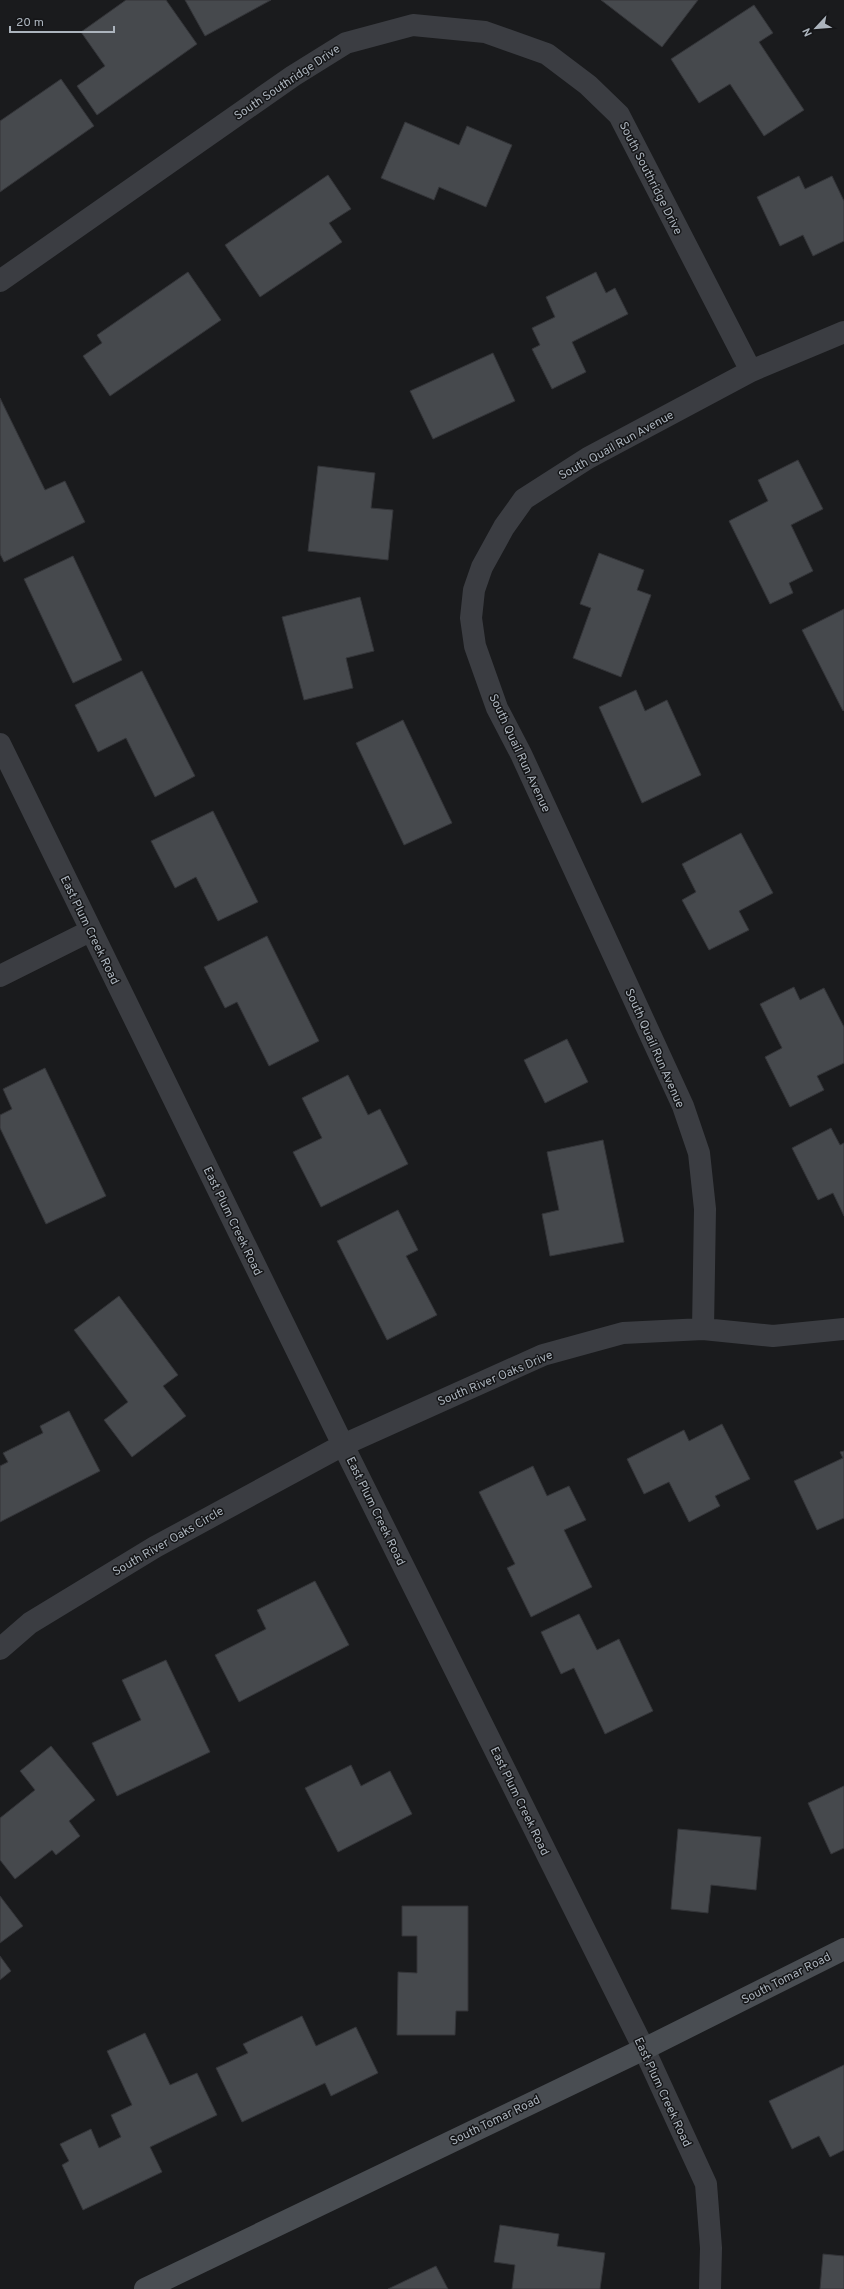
<svg xmlns="http://www.w3.org/2000/svg" width="844" height="2289" font-family="Overpass,sans-serif">
  <rect width="100%" height="100%" fill="#1a1b1d"/>
  <path fill="#46494d" stroke="#343539" d="M126,0H166L197,44L97,115L77,86L105,66L81,32Z
    M185,0H271L205,36Z
    M601,0H698L662,47Z
    M754,5L773,33L759,42L804,110L764,136L730,84L699,103L671,59Z
    M61,79L94,126L0,192V121Z
    M405,122L459,145L467,126L512,145L486,207L439,187L434,200L381,178Z
    M328,175L351,209L329,223L342,242L260,297L225,245Z
    M799,176L805,189L832,176L844,201V241L813,256L803,235L780,246L757,197Z
    M188,272L221,320L110,396L83,356L102,343L97,335Z
    M596,272L606,293L615,288L628,314L572,342L586,372L552,389L532,349L540,345L532,328L555,317L546,297Z
    M493,353L515,401L433,439L410,391Z
    M0,398L45,490L65,481L85,522L4,562L0,554Z
    M798,460L823,509L791,525L813,571L789,583L793,593L770,604L729,521L768,501L758,480Z
    M318,466L375,473L371,508L393,510L388,560L308,551Z
    M599,553L644,570L637,590L651,595L621,677L573,658L591,608L580,604Z
    M73,556L122,660L73,683L24,579Z
    M360,597L374,651L346,658L353,688L304,700L282,617Z
    M844,609V710L843,711L802,630Z
    M142,671L195,776L155,797L126,738L98,752L75,705Z
    M636,690L645,711L667,700L701,775L642,803L599,707Z
    M403,720L452,823L404,845L356,743Z
    M213,811L258,902L218,921L196,877L175,888L151,841Z
    M741,833L773,893L739,911L749,930L709,950L682,900L696,892L682,864Z
    M267,936L319,1041L269,1066L237,1002L225,1008L204,967Z
    M794,987L800,1000L824,988L844,1027V1063L817,1076L824,1090L790,1107L765,1057L782,1048L760,1004Z
    M567,1039L588,1082L545,1103L524,1060Z
    M45,1068L106,1196L46,1224L0,1128V1115L12,1109L3,1089Z
    M348,1075L368,1115L380,1109L408,1164L321,1207L293,1152L322,1138L302,1098Z
    M831,1128L840,1145L844,1143V1216L833,1193L818,1200L792,1148Z
    M603,1140L624,1242L550,1256L542,1214L559,1210L547,1152Z
    M398,1210L418,1250L406,1256L437,1315L387,1340L337,1241Z
    M119,1296L178,1375L163,1386L186,1416L132,1457L104,1420L128,1402L74,1330Z
    M69,1411L100,1471L0,1522V1466L8,1462L3,1453L43,1433L40,1426Z
    M722,1424L750,1479L715,1496L720,1506L689,1522L669,1482L644,1494L627,1459L684,1430L689,1441Z
    M844,1451V1518L817,1530L794,1481L843,1458L840,1452Z
    M533,1466L547,1496L569,1486L586,1520L564,1530L592,1587L531,1617L507,1568L515,1564L479,1492Z
    M315,1581L349,1645L239,1702L215,1655L266,1629L257,1610Z
    M579,1614L597,1650L619,1639L653,1711L605,1734L574,1668L561,1674L541,1632Z
    M166,1660L210,1752L117,1796L92,1743L141,1720L122,1680Z
    M51,1746L95,1800L69,1821L80,1836L56,1855L52,1850L15,1879L0,1860V1818L35,1790L20,1771Z
    M351,1765L361,1786L390,1771L412,1814L338,1852L305,1788Z
    M844,1786V1848L831,1854L808,1803Z
    M678,1829L761,1837L756,1890L711,1885L708,1913L671,1909Z
    M0,1896L23,1926L0,1943Z
    M402,1906H468V2011H456L455,2035H397L398,1972L417,1973V1936H402Z
    M0,1956L11,1971L0,1980Z
    M302,2016L316,2046L356,2027L378,2073L331,2096L325,2083L242,2122L216,2068L248,2053L243,2044Z
    M145,2033L170,2085L197,2073L217,2115L150,2147L162,2172L83,2210L62,2165L69,2161L60,2144L91,2129L99,2148L121,2137L111,2115L132,2105L107,2051Z
    M844,2065V2150L830,2157L819,2136L792,2149L769,2101Z
    M500,2225L559,2234L557,2246L605,2253L600,2289H512L515,2265L494,2262Z
    M823,2254L844,2256V2289H820Z
    M436,2266L448,2289H388Z"/>
  <g fill="none" stroke-linecap="round" stroke-linejoin="round">
    <path stroke="#3b3d42" stroke-width="22" d="M0,281L293,76L346,43L413,25L485,32L547,54L588,85L619,115L751,371
      M0,744L343,1445L644,2049L706,2184L711,2248L710,2289
      M0,976L90,931
      M703,1329L705,1209L699,1153L683,1106L521,754L497,708L475,646L471,618L474,590L482,567L504,527L524,499L588,458L751,371L844,332
      M0,1649L30,1623L155,1547L343,1445L543,1355L623,1333L703,1329L773,1336L844,1329"/>
    <path stroke="#494d52" stroke-width="22" d="M145,2289L644,2049L844,1949"/>
  </g>
  <g text-anchor="middle" stroke-width="3" stroke-linejoin="round" paint-order="stroke">
    <g font-size="12" fill="#acb4bd" stroke="#151618">
      <text transform="translate(287 82) rotate(-34)" y="4">South Southridge Drive</text>
      <text transform="translate(651 178) rotate(63)" y="4">South Southridge Drive</text>
      <text transform="translate(616 445) rotate(-29)" y="4">South Quail Run Avenue</text>
      <text transform="translate(520 753) rotate(65)" y="4">South Quail Run Avenue</text>
      <text transform="translate(90 930) rotate(64)" y="4">East Plum Creek Road</text>
      <text transform="translate(655 1048) rotate(66)" y="4">South Quail Run Avenue</text>
      <text transform="translate(233 1221) rotate(64)" y="4">East Plum Creek Road</text>
      <text transform="translate(495 1378) rotate(-23)" y="4">South River Oaks Drive</text>
      <text transform="translate(376 1511) rotate(64)" y="4">East Plum Creek Road</text>
      <text transform="translate(168 1541) rotate(-30)" y="4">South River Oaks Circle</text>
      <text transform="translate(520 1801) rotate(64)" y="4">East Plum Creek Road</text>
      <text transform="translate(786 1978) rotate(-27)" y="4">South Tomar Road</text>
      <text transform="translate(663 2092) rotate(65)" y="4">East Plum Creek Road</text>
      <text transform="translate(495 2120) rotate(-26)" y="4">South Tomar Road</text>
    </g>
  </g>
  <g transform="translate(816 28) rotate(244)" stroke="#151618" stroke-width="3" paint-order="stroke">
  <path d="M0-3L7 15L0 10L-7 15Z" fill="#acb4bd"/>
  <text y="-6" font-size="11" font-weight="bold" text-anchor="middle" fill="#acb4bd">N</text>
  </g>
  <path d="M10 26v6h104v-6" fill="none" stroke="#acb4bd" stroke-width="2"/>
  <text x="16" y="26" font-size="12" fill="#acb4bd" stroke="#151618" stroke-width="3" paint-order="stroke">20 m</text>
</svg>
